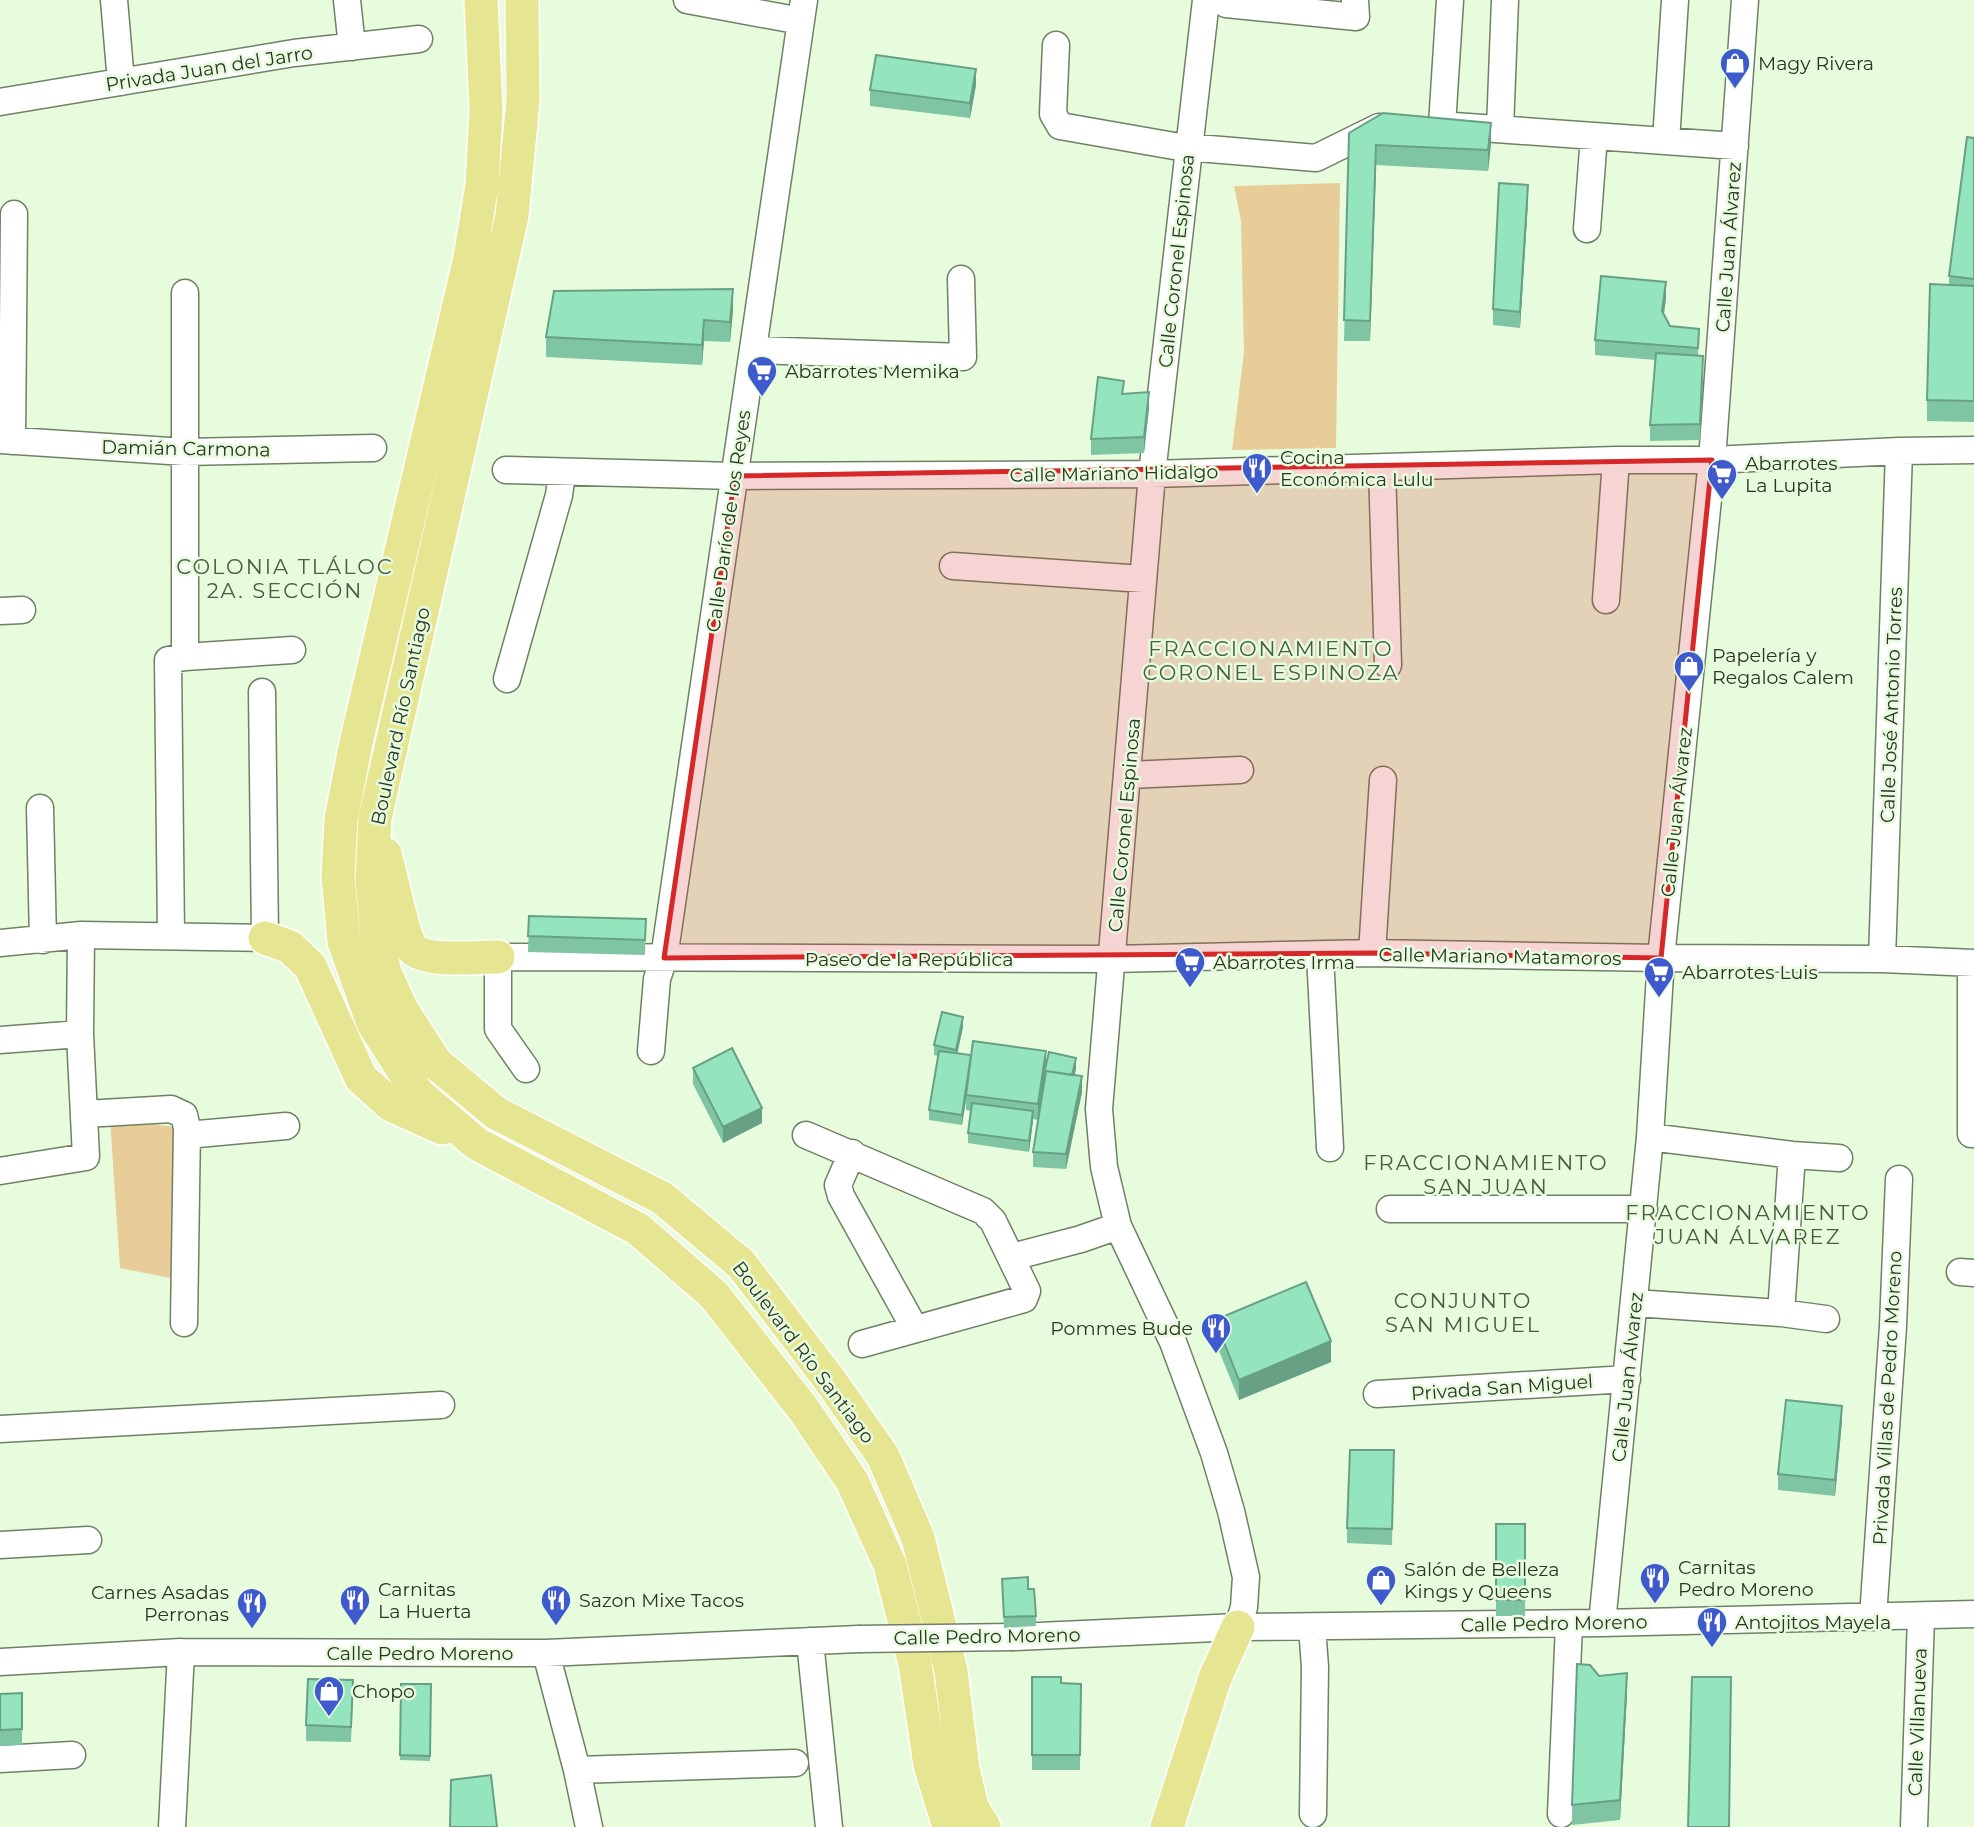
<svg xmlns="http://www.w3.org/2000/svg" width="1974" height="1827" font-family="Montserrat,sans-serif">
  <rect width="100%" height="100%" fill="#e7fcdd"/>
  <path fill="#e9cd98" d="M1340,183L1336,448L1232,450L1244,352L1241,221L1234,186Z
    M110,1120L187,1128L185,1281L120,1268Z"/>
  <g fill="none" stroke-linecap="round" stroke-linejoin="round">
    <g stroke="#6e8165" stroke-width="29">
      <path id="minor" d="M114,0L121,82
        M347,0L352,47
        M687,0L801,21
        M1206,0L1152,474L1099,1109L1104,1167L1118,1226L1173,1342L1214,1453L1231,1511L1246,1577L1244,1607L1238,1627
        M1220,0L1226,4L1356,17L1355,0
        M1056,45L1053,114L1060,126L1174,146L1316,158L1379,127
        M0,102L294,53L419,39
        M1442,125L1450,0
        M1454,126L1735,146
        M1500,129L1505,0
        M1666,141L1675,0
        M1587,229L1594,136
        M753,350L963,357L961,279
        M0,440L185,452L373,448
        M12,441L14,214
        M1382,468L1388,665
        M506,470L735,476L1152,474L1616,460H1712L1899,451L1974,450
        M953,566L1143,579
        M1606,600L1616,460
        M0,611L22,610
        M185,657V293
        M507,679L559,495L562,473
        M1129,775L1240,770
        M40,808L43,940
        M171,936L168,660L185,657L292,650
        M0,943L81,935L265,938L262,692
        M1372,953L1383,780
        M1320,955L1330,1148
        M1882,959L1899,451
        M1971,963V1134H1974
        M0,1040L80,1034
        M651,1051L657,979L664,958L804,0
        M526,1069L498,1029V957L1112,959L1372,953L1661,958L1882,959L1974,963
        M85,1114L171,1109L184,1115L187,1128L184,1323
        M187,1135L286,1126
        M806,1135L983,1211L993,1221L1027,1291L1024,1299L862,1344
        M1650,1137L1792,1155L1839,1158
        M852,1153L838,1185L841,1196L915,1329
        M0,1171L86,1157L80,1034L81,935
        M1390,1209H1644
        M1012,1257L1081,1239L1118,1226
        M1960,1272L1974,1273
        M1635,1303L1781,1313L1826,1319
        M1781,1313L1792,1155
        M1377,1394L1627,1379
        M0,1429L441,1405
        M0,1545L88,1540
        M1873,1617L1893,1326L1899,1179
        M1602,1623L1650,1137L1661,958L1712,460L1745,0
        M1312,1627L1315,1667L1313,1814
        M1014,1637L1238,1627L1602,1623L1974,1614
        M810,1641L829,1827
        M546,1653L577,1770L589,1827
        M0,1662L181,1652L546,1653L859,1639
        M0,1759L72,1755
        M577,1770L795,1763
        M1561,1814L1569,1624
        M172,1827L181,1652
        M1914,1827L1921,1616"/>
    </g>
    <g stroke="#fff" stroke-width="36">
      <path id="major" d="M481,0L486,109L482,185L470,258L356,743L341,819L338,876L344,942L373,1023L418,1094L477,1144L638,1229L714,1295L804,1410L852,1481L890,1565L915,1664L930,1765L949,1827
        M522,0L523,100L512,216L375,818L372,878L377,938L385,973L402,1010L436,1063L496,1113L662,1198L741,1264L829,1379L883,1456L918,1538L951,1671L963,1769L972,1807L984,1827
        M385,854C390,870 404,941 412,948C426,963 477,957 498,957
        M265,938L290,947L310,966L361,1078L391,1105L442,1128
        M1167,1827L1215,1678L1238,1627"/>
    </g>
    <use href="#minor" stroke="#fff" stroke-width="26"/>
    <use href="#major" stroke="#e6e692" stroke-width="33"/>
    <g stroke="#6e8165" stroke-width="29" stroke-linecap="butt">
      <path id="minor-bridge" d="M859,1639L1014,1637"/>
    </g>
    <use href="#minor-bridge" stroke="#fff" stroke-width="26"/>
  </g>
  <path fill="#7fc5a3" d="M976,85L970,118L870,106V90Z
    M1349,133L1491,144L1488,171L1376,165L1370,341H1344Z
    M1974,138V422L1927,421V400L1949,285V276Z
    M1528,201L1520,328L1493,325V309Z
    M1666,298L1664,314L1670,326L1699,329L1698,356L1703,372L1700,440L1650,441V425L1656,360L1595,355V340Z
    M733,310L730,342L704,341L702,365L546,357V337Z
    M1124,394L1149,408L1144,453L1091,455V439Z
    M529,916L646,919L645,955L528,952Z
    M963,1027L957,1053L1046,1066L1076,1069L1074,1075L1082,1092L1066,1169L1033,1167V1152L1038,1120L1033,1119L1029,1152L968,1143V1133L971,1111L966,1110V1100L962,1125L929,1120V1110L938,1056L934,1055V1045Z
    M693,1068L762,1123L723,1143L693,1084Z
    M1215,1320L1331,1362L1239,1400L1215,1341Z
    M1842,1421L1835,1496L1778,1490V1474Z
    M1394,1450L1392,1545L1347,1543V1528Z
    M1496,1524H1525V1616H1496Z
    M1002,1579L1028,1589L1036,1616V1626L1004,1628Z
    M1599,1676L1627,1694L1620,1820L1572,1825V1805Z
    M1032,1677L1061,1683L1081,1684L1080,1770H1032Z
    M401,1684H431L430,1761L400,1760Z
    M22,1693V1745L0,1746V1694Z
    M353,1696L351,1742L306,1741V1725Z"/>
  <path fill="#68a085" d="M976,69V85L970,118V103Z
    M1491,123V144L1488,171V150Z
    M1376,145V165L1370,341V321Z
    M1528,185V201L1520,328V312Z
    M1666,282V298L1662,327V311Z
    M733,289V310L730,342V322Z
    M704,320V341L702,365V345Z
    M1703,356V372L1700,440V424Z
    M1149,392V408L1144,453V437Z
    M963,1017V1027L956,1060V1050Z
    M1046,1051V1066L1038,1120V1104Z
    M971,1055L966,1100L962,1125V1115Z
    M1076,1058V1069L1071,1090V1079Z
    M1082,1076V1092L1066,1169V1154Z
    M762,1108V1123L723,1143V1127Z
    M1033,1111V1121L1029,1152V1141Z
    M1331,1341V1362L1239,1400V1380Z
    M1842,1406V1421L1835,1496V1480Z
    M1627,1673V1694L1620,1820V1800Z"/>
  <path fill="#94e5be" stroke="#68a085" stroke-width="2" d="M876,55L976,69L970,103L870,90Z
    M1383,113L1491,123L1488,150L1376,145L1370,321L1344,320L1349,133Z
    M1967,137L1974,138V279L1949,276Z
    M1499,183L1528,185L1520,312L1493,309Z
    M1601,276L1666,282L1662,311L1670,326L1699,329L1698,348L1595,340Z
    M1930,284L1974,286V401L1927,400Z
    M733,289L730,322L704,320L702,345L546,337L554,291Z
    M1656,353L1703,356L1700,424L1650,425Z
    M1098,377L1124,381L1122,394L1149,392L1144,437L1091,439Z
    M529,916L646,919L645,940L528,936Z
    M942,1012L963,1017L956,1050L934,1045Z
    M973,1041L1046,1051L1038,1104L966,1095Z
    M732,1048L762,1108L723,1127L693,1068Z
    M939,1051L971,1055L962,1115L929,1110Z
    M1049,1052L1076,1058L1072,1075L1046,1071L1045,1073H1044Z
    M1046,1071L1082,1076L1066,1154L1033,1152Z
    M972,1103L1033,1111L1029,1141L968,1133Z
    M1306,1282L1331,1341L1239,1380L1215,1320Z
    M1786,1400L1842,1406L1835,1480L1778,1474Z
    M1350,1450H1394L1392,1529L1347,1528Z
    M1496,1524H1525V1600H1496Z
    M1028,1577V1589H1034L1036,1616L1004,1617L1002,1579Z
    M1577,1664L1590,1665L1599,1676L1627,1673L1620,1800L1572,1805Z
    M1032,1677H1061V1683L1081,1684L1080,1755H1032Z
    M1692,1677H1731L1729,1827H1688Z
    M308,1679L353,1680L351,1727L306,1725Z
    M401,1684H431L430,1756L400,1755Z
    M22,1693V1729L0,1730V1694Z
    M491,1775L497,1827H450L451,1780Z"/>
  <path fill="#d62828" fill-opacity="0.2" stroke="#d62828" stroke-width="5" stroke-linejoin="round" d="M1712,460L1661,958L1372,953L664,958L735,476Z"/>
  <defs>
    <g id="shop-pin" transform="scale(1.575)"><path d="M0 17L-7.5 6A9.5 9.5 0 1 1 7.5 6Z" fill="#3e5acc" stroke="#e7fcdd"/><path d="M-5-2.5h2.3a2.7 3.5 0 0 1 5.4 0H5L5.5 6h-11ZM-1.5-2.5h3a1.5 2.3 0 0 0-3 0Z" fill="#fff"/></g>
    <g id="supermarket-pin" transform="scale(1.575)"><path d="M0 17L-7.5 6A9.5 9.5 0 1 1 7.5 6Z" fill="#3e5acc" stroke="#e7fcdd"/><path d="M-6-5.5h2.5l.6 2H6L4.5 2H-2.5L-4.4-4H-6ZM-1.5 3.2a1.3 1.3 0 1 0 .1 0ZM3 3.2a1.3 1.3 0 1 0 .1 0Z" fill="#fff"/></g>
    <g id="restaurant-pin" transform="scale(1.575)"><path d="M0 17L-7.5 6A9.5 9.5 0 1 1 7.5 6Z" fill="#3e5acc" stroke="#e7fcdd"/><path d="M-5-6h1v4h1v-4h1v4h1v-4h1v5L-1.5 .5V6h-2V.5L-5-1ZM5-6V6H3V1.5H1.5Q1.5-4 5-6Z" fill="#fff"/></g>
  </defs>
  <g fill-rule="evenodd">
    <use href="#shop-pin" x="1735" y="63"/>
    <use href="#supermarket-pin" x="762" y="371"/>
    <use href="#restaurant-pin" x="1257" y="468"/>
    <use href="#supermarket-pin" x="1722" y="474"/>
    <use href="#shop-pin" x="1689" y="666"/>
    <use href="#supermarket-pin" x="1190" y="962"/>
    <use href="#supermarket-pin" x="1659" y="972"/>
    <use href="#restaurant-pin" x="1216" y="1328"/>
    <use href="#restaurant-pin" x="1655" y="1578"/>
    <use href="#shop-pin" x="1381" y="1580"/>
    <use href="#restaurant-pin" x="355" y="1600"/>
    <use href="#restaurant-pin" x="556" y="1600"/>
    <use href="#restaurant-pin" x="252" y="1603"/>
    <use href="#restaurant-pin" x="1712" y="1622"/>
    <use href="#shop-pin" x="329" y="1691"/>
  </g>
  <g text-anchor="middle" stroke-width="5" stroke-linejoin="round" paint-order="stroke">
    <g font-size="19" fill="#2c3428" stroke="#e7fcdd" text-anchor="start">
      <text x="1758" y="70">Magy Rivera</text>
      <text x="785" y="378">Abarrotes Memika</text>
      <text x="1280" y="464">Cocina<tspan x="1280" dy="22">Económica Lulu</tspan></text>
      <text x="1745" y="470">Abarrotes<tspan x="1745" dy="22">La Lupita</tspan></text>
      <text x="1712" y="662">Papelería y<tspan x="1712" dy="22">Regalos Calem</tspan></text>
      <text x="1213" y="969">Abarrotes Irma</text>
      <text x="1682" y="979">Abarrotes Luis</text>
      <text x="1193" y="1335" text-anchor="end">Pommes Bude</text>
      <text x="1678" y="1574">Carnitas<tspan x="1678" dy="22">Pedro Moreno</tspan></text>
      <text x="1404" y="1576">Salón de Belleza<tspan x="1404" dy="22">Kings y Queens</tspan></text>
      <text x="378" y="1596">Carnitas<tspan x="378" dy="22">La Huerta</tspan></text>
      <text x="229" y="1599" text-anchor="end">Carnes Asadas<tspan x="229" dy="22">Perronas</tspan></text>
      <text x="579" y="1607">Sazon Mixe Tacos</text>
      <text x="1735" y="1629">Antojitos Mayela</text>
      <text x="352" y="1698">Chopo</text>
    </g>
    <g font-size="19" fill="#2c3428" stroke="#e7fcdd">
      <text transform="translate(209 68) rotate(-9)" y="7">Privada Juan del Jarro</text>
      <text transform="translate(1728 247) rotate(-86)" y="7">Calle Juan Álvarez</text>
      <text transform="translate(1176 261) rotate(-84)" y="7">Calle Coronel Espinosa</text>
      <text transform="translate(186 448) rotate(1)" y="7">Damián Carmona</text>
      <text transform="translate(1114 473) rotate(-1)" y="7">Calle Mariano Hidalgo</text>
      <text transform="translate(728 521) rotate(-82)" y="7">Calle Darío de los Reyes</text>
      <text transform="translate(1891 705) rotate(-88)" y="7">Calle José Antonio Torres</text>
      <text transform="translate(400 716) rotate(-78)" y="7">Boulevard Río Santiago</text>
      <text transform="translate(1676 812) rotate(-84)" y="7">Calle Juan Álvarez</text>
      <text transform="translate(1124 825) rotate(-85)" y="7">Calle Coronel Espinosa</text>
      <text transform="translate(1500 956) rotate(1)" y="7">Calle Mariano Matamoros</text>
      <text x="909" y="966">Paseo de la República</text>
      <text transform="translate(804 1352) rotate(53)" y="7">Boulevard Río Santiago</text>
      <text transform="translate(1627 1377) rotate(-84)" y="7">Calle Juan Álvarez</text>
      <text transform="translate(1502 1387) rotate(-4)" y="7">Privada San Miguel</text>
      <text transform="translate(1887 1398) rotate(-87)" y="7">Privada Villas de Pedro Moreno</text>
      <text transform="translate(1554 1623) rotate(-1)" y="7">Calle Pedro Moreno</text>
      <text transform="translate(987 1636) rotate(-1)" y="7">Calle Pedro Moreno</text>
      <text x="420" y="1660">Calle Pedro Moreno</text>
      <text transform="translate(1917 1722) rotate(-88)" y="7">Calle Villanueva</text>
    </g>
    <g font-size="21" letter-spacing="2" fill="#4a5c42" stroke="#e7fcdd">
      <text x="285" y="574">COLONIA TLÁLOC<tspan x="285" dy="24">2A. SECCIÓN</tspan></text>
      <text x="1271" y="656">FRACCIONAMIENTO<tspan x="1271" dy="24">CORONEL ESPINOZA</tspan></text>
      <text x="1486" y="1170">FRACCIONAMIENTO<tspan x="1486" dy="24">SAN JUAN</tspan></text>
      <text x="1748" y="1220">FRACCIONAMIENTO<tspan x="1748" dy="24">JUAN ÁLVAREZ</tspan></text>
      <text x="1463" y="1308">CONJUNTO<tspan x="1463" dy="24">SAN MIGUEL</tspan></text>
    </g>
  </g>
</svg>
